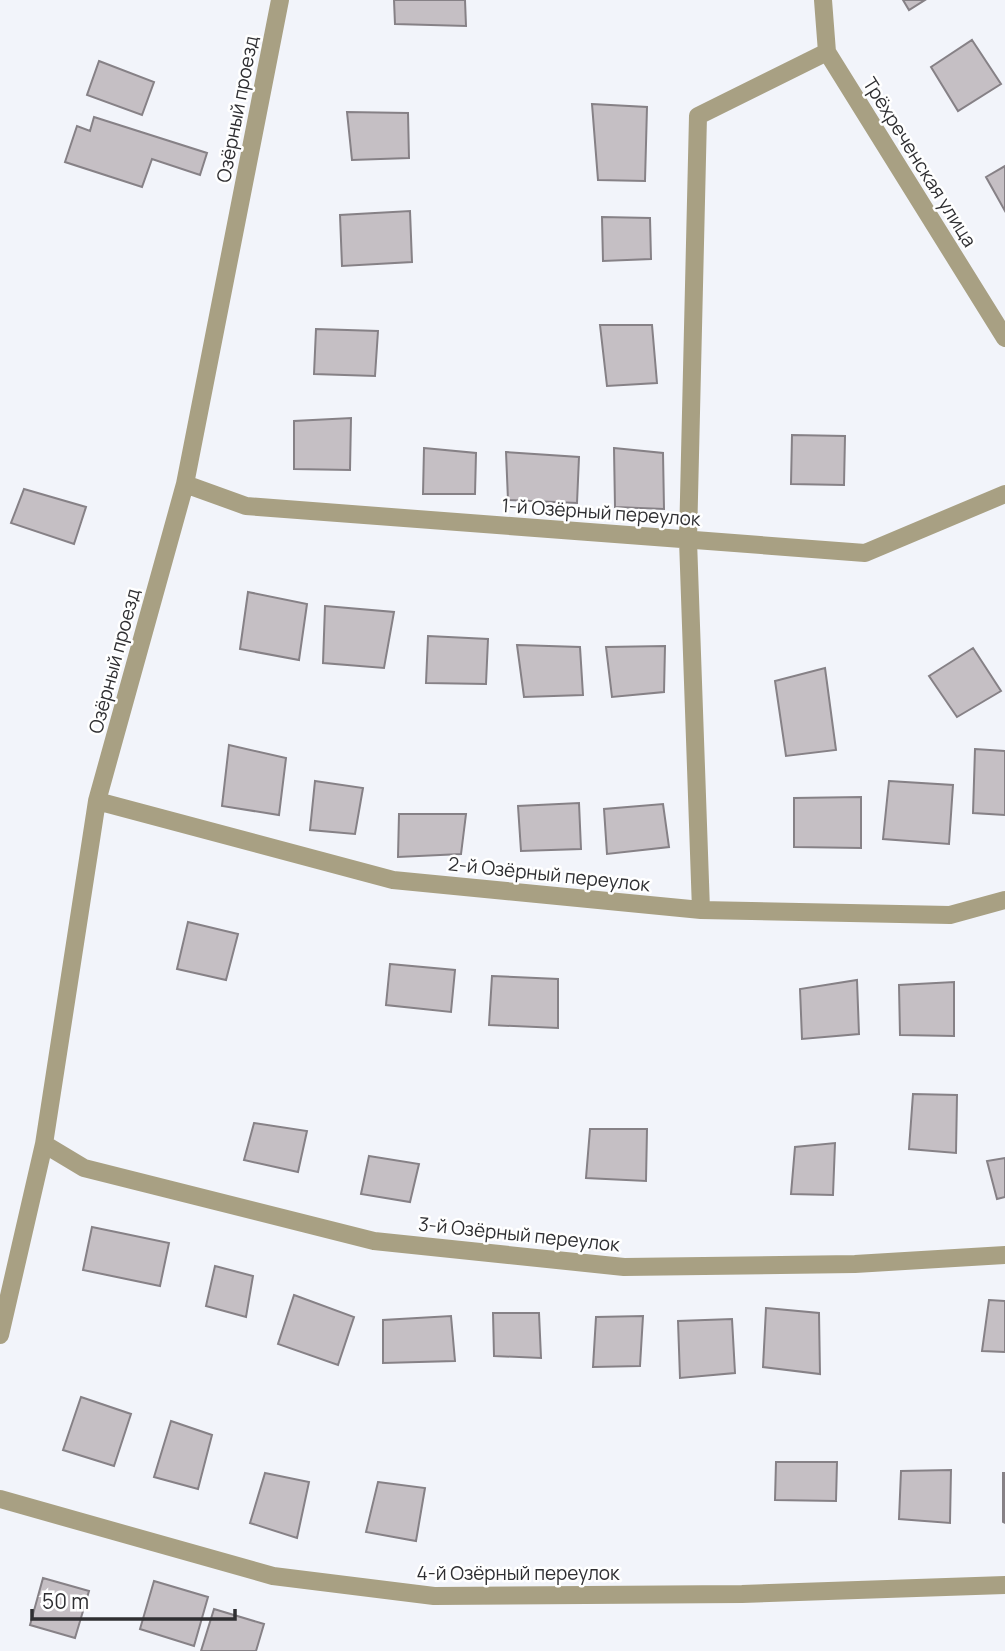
<svg xmlns="http://www.w3.org/2000/svg" width="1005" height="1651" font-family="Manrope,sans-serif">
  <rect width="100%" height="100%" fill="#f2f4fa"/>
  <path fill="#c5bfc4" stroke="#868186" stroke-width="2" d="M394,0H465L466,26L395,24Z
    M903,0H925L909,10Z
    M972,40L1001,84L958,111L931,67Z
    M99,61L154,82L142,115L87,95Z
    M592,104L647,107L645,181L598,180Z
    M347,112L408,113L409,158L352,160Z
    M94,117L207,153L200,175L152,159L142,187L65,162L77,126L90,131Z
    M1005,166V211L986,177Z
    M410,211L412,262L342,266L340,215Z
    M602,217L650,218L651,259L603,261Z
    M600,325H652L657,383L607,386Z
    M316,329L378,331L375,376L314,374Z
    M351,418L350,470L294,469V421Z
    M792,435L845,436L844,485L791,484Z
    M424,448L476,453L475,494H423Z
    M614,448L663,453L664,509L615,507Z
    M506,452L579,457L577,503L508,500Z
    M24,489L86,507L74,544L11,523Z
    M248,592L307,604L299,660L240,649Z
    M325,606L394,612L384,668L323,663Z
    M428,636L488,639L486,684L426,683Z
    M517,645L580,647L583,695L524,697Z
    M665,646L664,692L612,697L606,647Z
    M973,648L1001,691L957,717L929,676Z
    M825,668L836,750L786,756L775,681Z
    M229,745L286,758L279,815L222,806Z
    M975,749L1005,751V815L973,813Z
    M315,781L363,788L355,834L310,830Z
    M889,781L953,785L949,844L883,839Z
    M861,797V848L794,847V798Z
    M579,803L581,849L521,851L518,806Z
    M663,804L669,847L607,854L604,809Z
    M399,814H466L461,854L398,857Z
    M188,922L238,934L226,980L177,969Z
    M390,964L455,970L451,1012L386,1005Z
    M492,976L558,979V1028L489,1025Z
    M857,980L859,1034L802,1039L800,989Z
    M954,982V1036L900,1035L899,985Z
    M913,1094L957,1095L956,1153L909,1149Z
    M254,1123L307,1131L298,1172L244,1160Z
    M590,1129H647L646,1181L586,1178Z
    M835,1143L833,1195L791,1194L795,1147Z
    M369,1156L419,1164L410,1202L361,1194Z
    M1005,1158V1197L997,1199L987,1161Z
    M92,1227L169,1243L160,1286L83,1270Z
    M215,1266L253,1276L246,1317L206,1306Z
    M294,1295L354,1317L338,1365L278,1344Z
    M989,1300L1005,1301V1352L982,1351Z
    M766,1308L819,1313L820,1374L763,1367Z
    M493,1313H539L541,1358L494,1356Z
    M451,1316L455,1361L383,1363V1320Z
    M643,1316L640,1366L593,1367L596,1317Z
    M732,1319L735,1373L680,1378L678,1321Z
    M81,1397L131,1414L114,1466L63,1450Z
    M171,1421L212,1435L198,1489L154,1477Z
    M776,1462H837L836,1501L775,1500Z
    M951,1470L950,1523L899,1519L901,1471Z
    M265,1473L309,1482L297,1538L250,1523Z
    M1003,1473H1005V1523L1003,1522Z
    M378,1482L425,1488L416,1541L366,1532Z
    M43,1578L89,1591L75,1638L30,1625Z
    M154,1581L208,1597L194,1646L140,1629Z
    M214,1609L264,1624L256,1651H201Z"/>
  <g fill="none" stroke-linecap="round" stroke-linejoin="round">
    <path stroke="#a8a083" stroke-width="18" d="M823,0L827,52L1005,338
      M185,484L246,506L865,553L1005,494
      M97,801L393,880L701,910L950,915L1005,900
      M701,910L688,540L698,116L827,52
      M44,1144L84,1168L374,1241L624,1267L855,1264L1005,1255
      M0,1335L44,1144L97,801L185,484L280,0
      M0,1499L273,1576L434,1596L742,1594L1005,1585"/>
  </g>
  <g text-anchor="middle" stroke-width="5" stroke-linejoin="round" paint-order="stroke">
    <g font-size="19" fill="#2f2f32" stroke="#fff">
      <text transform="translate(237 109) rotate(-79)" y="7">Озёрный проезд</text>
      <text transform="translate(920 162) rotate(58)" y="7">Трёхреченская улица</text>
      <text transform="translate(601 512) rotate(4)" y="7">1-й Озёрный переулок</text>
      <text transform="translate(114 661) rotate(-75)" y="7">Озёрный проезд</text>
      <text transform="translate(549 874) rotate(6)" y="7">2-й Озёрный переулок</text>
      <text transform="translate(519 1234) rotate(6)" y="7">3-й Озёрный переулок</text>
      <text x="518" y="1580">4-й Озёрный переулок</text>
    </g>
  </g>
  <path d="M32 1609v10h203v-10" fill="none" stroke="#2f2f32" stroke-width="3.5"/>
  <text x="42" y="1609" font-size="21" fill="#2f2f32" stroke="#ffffff" stroke-width="5" paint-order="stroke">50 m</text>
</svg>
